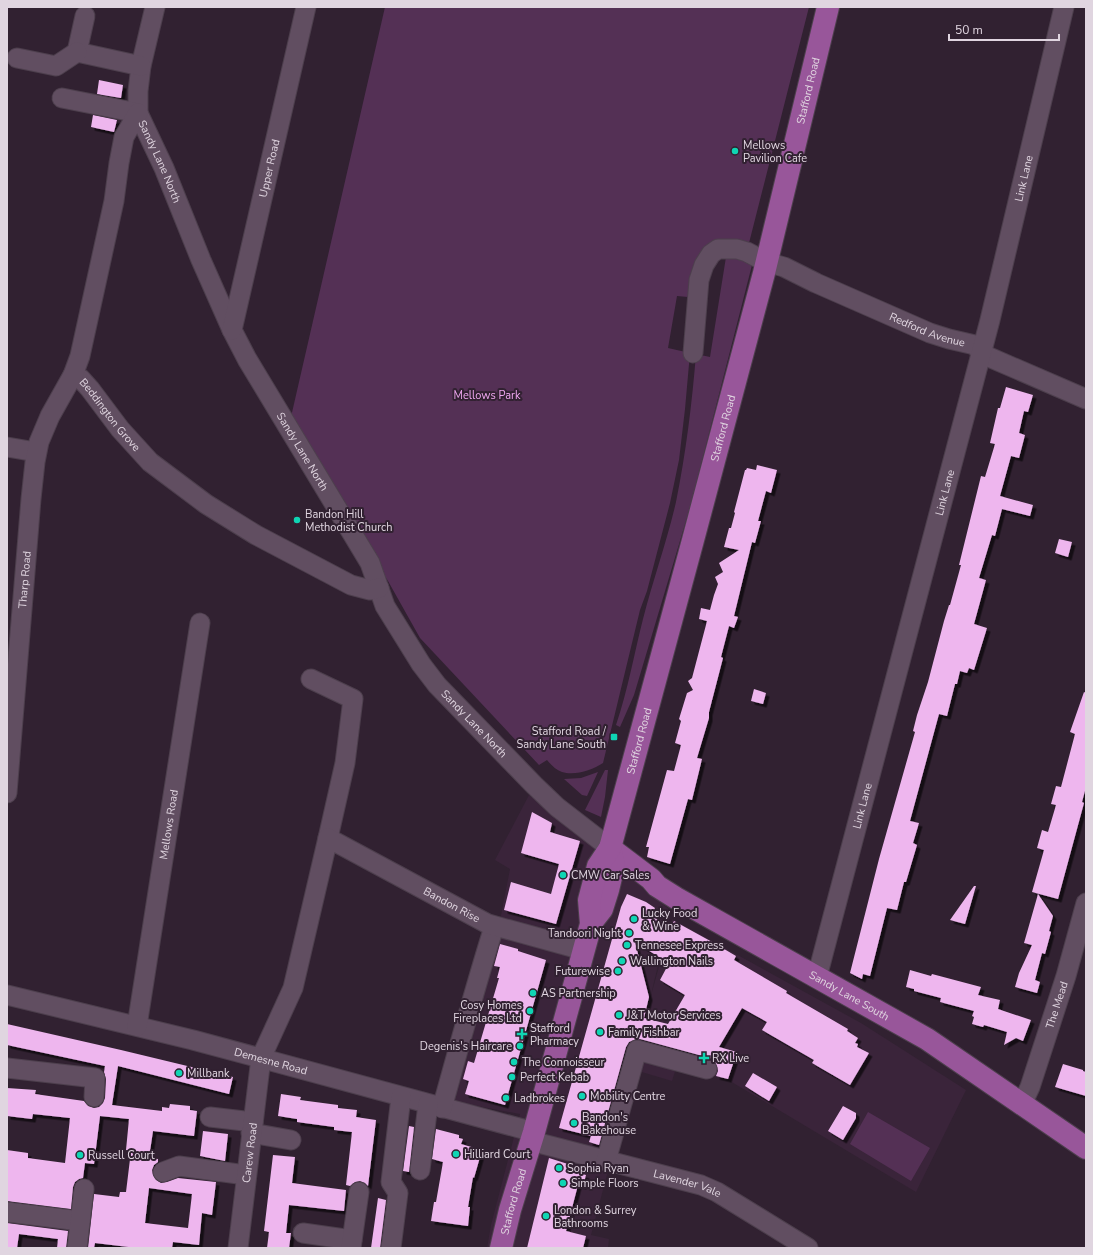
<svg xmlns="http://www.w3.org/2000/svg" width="1093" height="1255" font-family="'Nunito Sans',sans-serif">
  <defs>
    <filter id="shadow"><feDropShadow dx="3.5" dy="3.5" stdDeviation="0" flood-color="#0009"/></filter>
  </defs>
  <rect width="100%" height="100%" fill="#312131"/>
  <path fill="#3a243a" d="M529,795L589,839L671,911L649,1003L672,919L861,1023L966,1090L916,1192L730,1081L677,1065L672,1081L635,1070L591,1235L609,1239L608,1248H487L491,1225L520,1114L450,1101L497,936L510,869L495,860Z"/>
  <path fill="#543055" d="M385,7H809L748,247L732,243L691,283L688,297L677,296L668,348L690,353L685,409L679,460L670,503L647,591L640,610L603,763C592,770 575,776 562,772C556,770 551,765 547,760L539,765L420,638L388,581L288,430Z
    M729,253L752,265L691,504L634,695L620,727L616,725C628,690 634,654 643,619C653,580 667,541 676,502C686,453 692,403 696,354L710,357L726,257Z
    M605,770H608L605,797L601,817L585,810Z
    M598,772L587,796L582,795L564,779L581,778Z
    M868,1112L930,1148L911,1181L850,1144Z"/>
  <path fill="#eeb6ee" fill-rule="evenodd" filter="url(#shadow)" d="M99,80L123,85L121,98L97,94Z
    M93,115L117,120L114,132L91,127Z
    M1006,387L1033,395L1028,412L1024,411L1019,433L1025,435L1019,458L1011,456L1000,496L1033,505L1030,516L1002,509L995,536L992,535L979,578L986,580L974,624L987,628L974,670L969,668L967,673L960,671L957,684H955L947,716L939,714L910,821L919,823L913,843L917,845L906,882H904L897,910L887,908L870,976L863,974L862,979L850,973L879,859L915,732L913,731L917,715L928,682L944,621L949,605H950L961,565H959L981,476L985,477L995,444L990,443L998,408H1000Z
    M757,465L777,470L771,493L766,491L758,521H761L755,543L752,542L734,616L738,617L734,628L729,626L721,657L723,658L709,712V718L697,758L702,759L692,800L688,799L670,864L647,857L649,847H646L667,770L674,771L681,745L675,743L681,721L679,719L687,693L693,690L688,681L692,678L707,621L699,619L701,608L710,610L714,595L718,584L715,577L723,572L719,563L739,550L724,547L729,528H731L735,513L734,512L745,470H746L747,468L756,470Z
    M1059,539L1072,542L1068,557L1055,553Z
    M754,689L766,693L763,704L751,701Z
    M1084,692L1086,693V787L1082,802L1084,803L1058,899L1032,892L1044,850L1037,848L1042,830L1048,832L1056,805L1051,804L1056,786L1061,787L1075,734L1070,732Z
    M532,812L552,823L550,832L580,841L556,924L504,910L511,882L551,894L559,864L521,853Z
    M974,886H976L965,924L950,920Z
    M627,894L646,902L655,908L651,915L671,927L674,921L714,943L736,956L734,960L787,991L786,993L848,1029L847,1031L858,1038L855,1043L858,1044L857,1047L869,1053L850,1085L812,1063L814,1060L762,1030L767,1022L742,1008L719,1047L737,1052L728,1079L716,1076L718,1071L717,1066L714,1061L710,1058L640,1039L634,1040L629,1042L626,1047L599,1145L589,1142L591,1136L559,1128L621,907ZM635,942L667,962L668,965L660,980L685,995L668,1024L644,1018L649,997Z
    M1038,894L1053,916L1049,931L1051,932L1045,954L1042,953L1035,980L1040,982L1037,993L1015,987L1019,973L1032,945L1024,943Z
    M500,944L518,949V951L546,960L505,1105L465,1094L469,1081L463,1079L468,1061L474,1063L499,978H497L500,967L494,966Z
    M910,970L931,976L932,974L981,987L978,995L1000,1000L998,1009L1031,1020L1023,1041L1016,1038L1004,1045L1007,1032L984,1025L983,1027L972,1024L974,1017L972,1016L974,1011L940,1002L941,998L914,991V989L906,987Z
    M7,1024L121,1050L233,1077L229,1094L118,1066L112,1105L162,1111V1107L169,1108L170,1104L190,1106V1110L197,1111L194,1136L153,1131L149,1158L158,1159V1162L154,1165L152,1170L153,1175L156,1180L161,1183L167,1182L178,1178L216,1182L212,1215L202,1213L199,1245L173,1242L172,1248H137L95,1243L94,1248H88L94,1194L119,1197L120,1192H126L131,1151L126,1150L129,1119L100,1116L94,1164L85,1163L83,1178L79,1179L75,1182L73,1187L71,1209L7,1201V1150L28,1153V1158L65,1163L70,1118L33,1114L32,1119L7,1116V1088L36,1090L35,1094L84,1101L88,1106L94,1108L99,1107L103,1103L105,1098L106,1079L104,1072L105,1066L7,1045ZM149,1188L192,1194L188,1228L145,1223Z
    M1063,1064L1083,1070V1071L1086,1072V1096L1055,1087Z
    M753,1073L777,1087L769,1101L745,1086Z
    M281,1094L301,1097L300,1100L338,1105V1108L357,1110L356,1117L376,1120L368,1186L365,1183L360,1181L355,1182L350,1186L346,1185L352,1132L334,1130V1127L297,1122V1119L278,1116Z
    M843,1106L856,1113V1118L843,1140L828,1131Z
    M409,1126L414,1127L409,1172L403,1171Z
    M436,1129L459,1135V1138L463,1139L461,1144L482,1150L474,1178L473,1177L468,1207H470L468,1226L431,1221L434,1202H436L443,1162L432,1159Z
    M203,1131L228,1134L225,1161L200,1156Z
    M273,1155L295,1157L292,1183L346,1190L344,1211L289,1205L286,1233H291L289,1248H267L269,1232L264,1231Z
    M549,1158L571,1165L570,1171L586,1175L583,1186L578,1185L566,1231L586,1236L583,1248H527Z
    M378,1198L386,1200L380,1248H371Z
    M7,1223L68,1231L66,1248H57L58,1239L19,1234L17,1248H7Z"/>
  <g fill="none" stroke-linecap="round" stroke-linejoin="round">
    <g stroke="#4d3f4d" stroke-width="21">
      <g id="minor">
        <path id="s1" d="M155,7L141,66L138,91V113L164,168L201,260L232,330L247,359L370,563L385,606L421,664L437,685L534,785L557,807L610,848"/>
        <path d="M85,16L77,52L141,66"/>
        <path d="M17,58L56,66L77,52"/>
        <path d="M62,98L138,113"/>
        <path id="s2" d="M232,330L306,7"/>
        <path id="s3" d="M693,353L699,280L704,265L711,254L718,249H737L747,252L766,262L784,267L816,283L930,333L949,339L975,345L982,354L1086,399"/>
        <path id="s4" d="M73,375L81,379L90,389L120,429L150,462L206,504L256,535L351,585L370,590L379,588"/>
        <path d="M7,447L36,452"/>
        <path d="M311,679L353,699L345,763L328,838"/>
        <path id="s5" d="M7,793L31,499L35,462L39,442L50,416L73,375L80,356L114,201L119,163L124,137L138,113"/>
        <path id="s6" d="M817,977L990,320L1064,7"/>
        <path id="s7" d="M7,995L193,1040L534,1132"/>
        <path id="s8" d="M137,1026L200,623"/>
        <path d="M7,1068L95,1078L94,1097"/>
        <path id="s9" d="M1022,1104L1030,1087L1066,976L1086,903"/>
        <path d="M442,1108C459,1047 475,987 494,927"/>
        <path d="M210,1117L253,1122"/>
        <path d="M251,1133L291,1140"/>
        <path id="s10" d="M531,1141L701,1185L717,1192L808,1248"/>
        <path d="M606,1161L637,1050L707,1069"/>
        <path d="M420,1170L428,1104"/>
        <path d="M163,1172L179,1166L246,1175"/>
        <path d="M7,1212L80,1221"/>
        <path d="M303,1233L352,1240"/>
        <path d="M77,1248L84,1189"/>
        <path id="s11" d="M238,1248L261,1058L293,988L328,838L488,924L583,950"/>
        <path d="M351,1248L359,1192"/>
        <path d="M391,1248L398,1193L391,1182L401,1097"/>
      </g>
    </g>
    <g stroke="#4d3f4d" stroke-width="24">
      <g id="major">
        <path id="s12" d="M610,848L651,879L657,886L676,898L927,1039L1086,1148"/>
        <path d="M591,923L602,909L608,890L614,865L610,848"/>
        <path id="s13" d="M501,1248L510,1210L534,1132L591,924L589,900L598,866L610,848L693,540L764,273L828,7"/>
      </g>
    </g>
    <use href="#minor" stroke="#614e61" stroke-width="19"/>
    <use href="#major" stroke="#98569a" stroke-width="22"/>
  </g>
  <g fill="#0fd5b4" stroke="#312131" stroke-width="1.5">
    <circle cx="735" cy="151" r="4"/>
    <circle cx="297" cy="520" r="4"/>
    <rect x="610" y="733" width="8" height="8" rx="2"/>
    <circle cx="563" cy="875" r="4"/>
    <circle cx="634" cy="919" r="4"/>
    <circle cx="629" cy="933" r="4"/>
    <circle cx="627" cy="945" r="4"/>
    <circle cx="622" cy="961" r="4"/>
    <circle cx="618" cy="971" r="4"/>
    <circle cx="533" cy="993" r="4"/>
    <circle cx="530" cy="1011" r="4"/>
    <circle cx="619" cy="1015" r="4"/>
    <circle cx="600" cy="1032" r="4"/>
    <path d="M520 1028h4v4h4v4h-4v4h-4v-4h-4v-4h4z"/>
    <circle cx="520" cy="1046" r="4"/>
    <path d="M702 1052h4v4h4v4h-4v4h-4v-4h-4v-4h4z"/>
    <circle cx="514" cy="1062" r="4"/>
    <circle cx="179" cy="1073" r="4"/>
    <circle cx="512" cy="1077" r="4"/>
    <circle cx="582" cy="1096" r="4"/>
    <circle cx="506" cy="1098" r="4"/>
    <circle cx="574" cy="1123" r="4"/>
    <circle cx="456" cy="1154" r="4"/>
    <circle cx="80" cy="1155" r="4"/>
    <circle cx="559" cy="1168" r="4"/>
    <circle cx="563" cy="1183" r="4"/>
    <circle cx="546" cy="1216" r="4"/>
  </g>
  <g text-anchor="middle" stroke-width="4" stroke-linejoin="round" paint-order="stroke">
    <g font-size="11" fill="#e0d5e0" stroke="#312131">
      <text dy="4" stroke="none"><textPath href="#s13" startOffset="1200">Stafford Road</textPath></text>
      <text dy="4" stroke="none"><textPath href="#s1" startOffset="161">Sandy Lane North</textPath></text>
      <text dy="4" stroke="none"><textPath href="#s2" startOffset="166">Upper Road</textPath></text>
      <text dy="4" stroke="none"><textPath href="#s6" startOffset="825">Link Lane</textPath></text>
      <text dy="4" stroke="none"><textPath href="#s3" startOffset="337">Redford Avenue</textPath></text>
      <text dy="4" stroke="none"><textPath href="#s4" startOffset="55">Beddington Grove</textPath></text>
      <text dy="4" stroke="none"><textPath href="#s13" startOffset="852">Stafford Road</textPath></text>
      <text dy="4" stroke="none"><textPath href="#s1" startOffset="485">Sandy Lane North</textPath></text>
      <text dy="4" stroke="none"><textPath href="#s6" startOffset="501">Link Lane</textPath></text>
      <text dy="4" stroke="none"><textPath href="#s5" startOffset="214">Tharp Road</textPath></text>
      <text dy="4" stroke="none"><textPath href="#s1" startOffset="809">Sandy Lane North</textPath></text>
      <text dy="4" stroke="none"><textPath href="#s13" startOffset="528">Stafford Road</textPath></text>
      <text dy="4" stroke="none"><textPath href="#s6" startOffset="177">Link Lane</textPath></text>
      <text dy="4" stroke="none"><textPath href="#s8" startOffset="204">Mellows Road</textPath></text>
      <text dy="4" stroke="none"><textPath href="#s11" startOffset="563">Bandon Rise</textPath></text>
      <text dy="4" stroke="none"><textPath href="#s12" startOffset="282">Sandy Lane South</textPath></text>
      <text dy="4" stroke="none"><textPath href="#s9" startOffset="105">The Mead</textPath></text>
      <text dy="4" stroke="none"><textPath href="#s7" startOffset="272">Demesne Road</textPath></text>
      <text dy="4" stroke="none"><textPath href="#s11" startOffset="96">Carew Road</textPath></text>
      <text dy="4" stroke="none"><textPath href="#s10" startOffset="162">Lavender Vale</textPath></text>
      <text dy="4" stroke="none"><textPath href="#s13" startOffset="48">Stafford Road</textPath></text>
    </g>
    <g font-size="11" fill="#e0d5e0" stroke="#312131" text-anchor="start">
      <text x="743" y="149">Mellows<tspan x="743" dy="13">Pavilion Cafe</tspan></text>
      <text x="305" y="518">Bandon Hill<tspan x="305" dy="13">Methodist Church</tspan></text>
      <text x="606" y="735" text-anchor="end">Stafford Road /<tspan x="606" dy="13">Sandy Lane South</tspan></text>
      <text x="571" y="879">CMW Car Sales</text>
      <text x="642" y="917">Lucky Food<tspan x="642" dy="13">&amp; Wine</tspan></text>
      <text x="621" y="937" text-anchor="end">Tandoori Night</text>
      <text x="635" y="949">Tennesee Express</text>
      <text x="630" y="965">Wallington Nails</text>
      <text x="610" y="975" text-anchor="end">Futurewise</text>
      <text x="541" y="997">AS Partnership</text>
      <text x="522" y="1009" text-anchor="end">Cosy Homes<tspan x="522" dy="13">Fireplaces Ltd</tspan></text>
      <text x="627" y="1019">J&amp;T Motor Services</text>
      <text x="530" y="1032">Stafford<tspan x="530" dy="13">Pharmacy</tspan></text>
      <text x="608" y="1036">Family Fishbar</text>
      <text x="512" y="1050" text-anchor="end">Degenis's Haircare</text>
      <text x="712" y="1062">RX Live</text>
      <text x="522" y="1066">The Connoisseur</text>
      <text x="187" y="1077">Millbank</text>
      <text x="520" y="1081">Perfect Kebab</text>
      <text x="590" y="1100">Mobility Centre</text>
      <text x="514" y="1102">Ladbrokes</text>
      <text x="582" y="1121">Bandon's<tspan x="582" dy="13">Bakehouse</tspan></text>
      <text x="464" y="1158">Hilliard Court</text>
      <text x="88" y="1159">Russell Court</text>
      <text x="567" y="1172">Sophia Ryan</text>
      <text x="571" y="1187">Simple Floors</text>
      <text x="554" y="1214">London &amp; Surrey<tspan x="554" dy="13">Bathrooms</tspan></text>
    </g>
    <g font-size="11" fill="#f0a7f1" stroke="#312131">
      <text x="487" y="399">Mellows Park</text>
    </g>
  </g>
  <rect width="1093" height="1255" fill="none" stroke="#e0d5e0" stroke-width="16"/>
  <path d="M949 34v6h110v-6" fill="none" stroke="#e0d5e0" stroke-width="2"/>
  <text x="955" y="34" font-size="12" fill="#e0d5e0" stroke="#312131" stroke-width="3" paint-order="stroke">50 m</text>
</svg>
